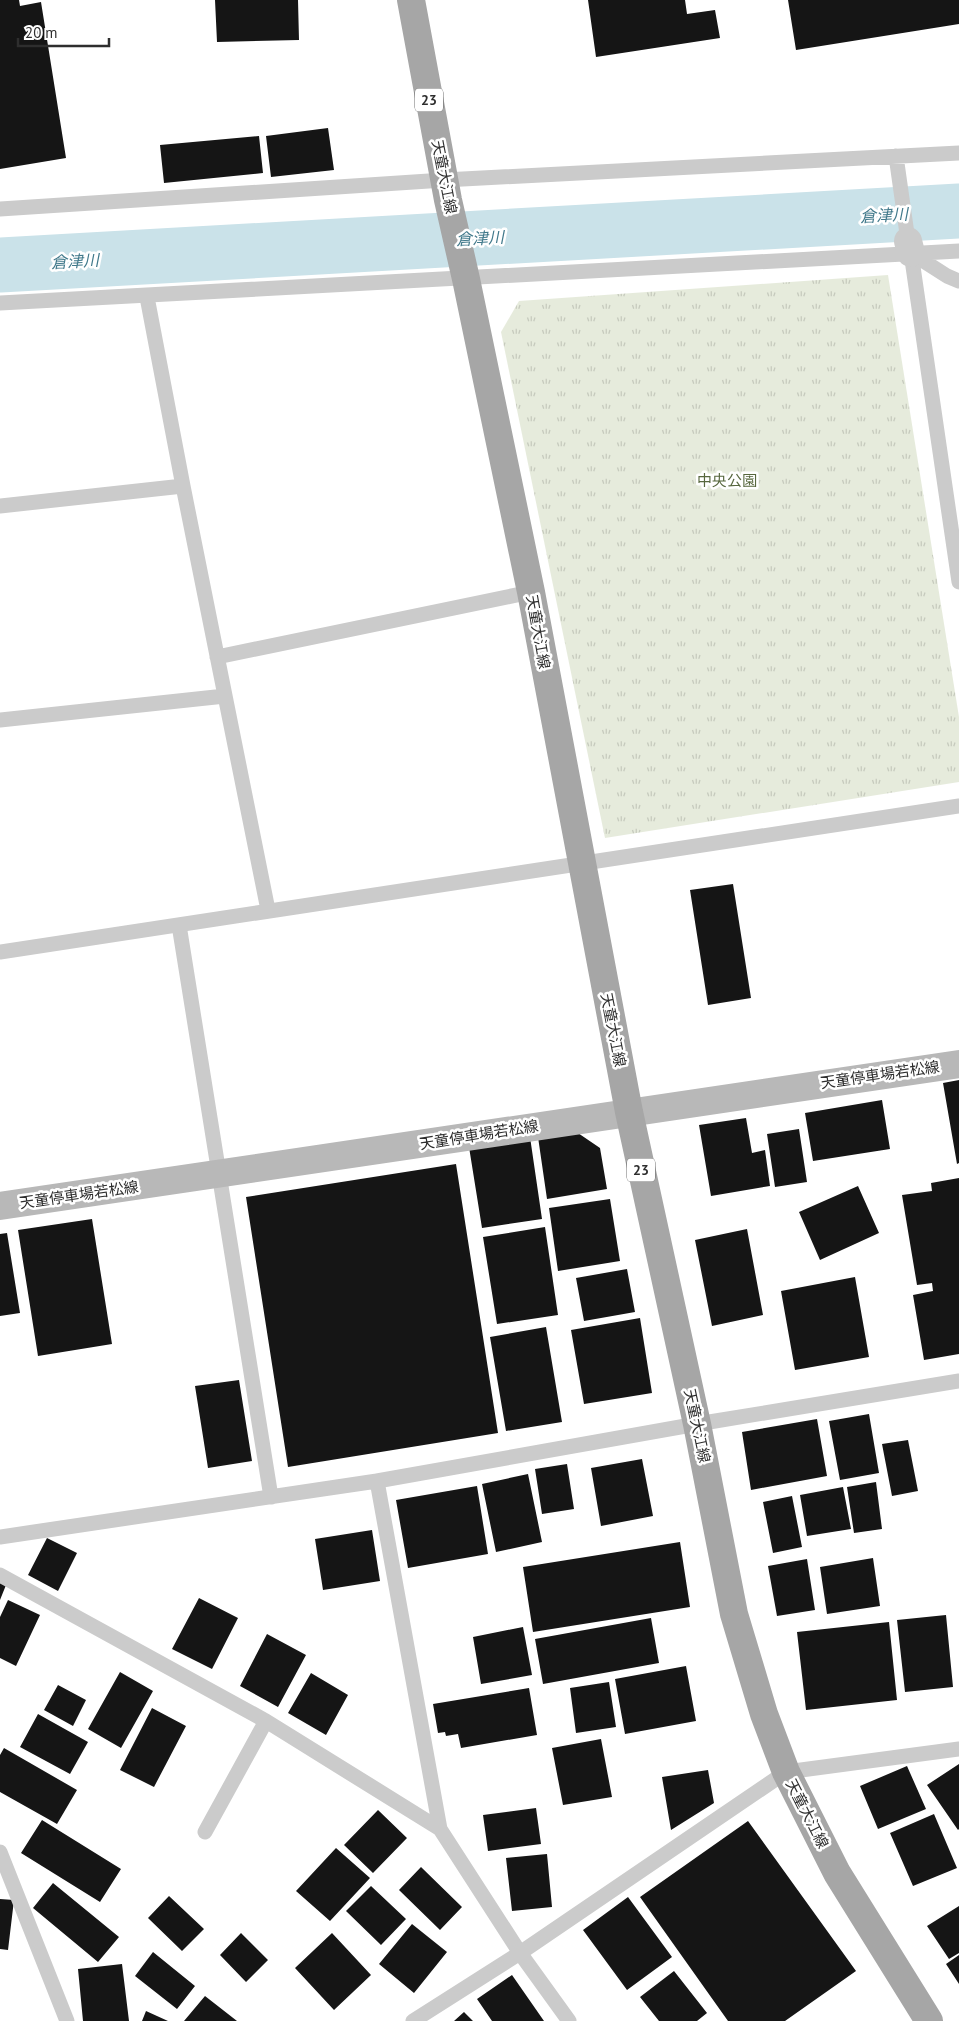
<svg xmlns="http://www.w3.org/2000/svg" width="959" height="2021" font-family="'PT Sans','Noto Sans JP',sans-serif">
  <defs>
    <pattern id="park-tufts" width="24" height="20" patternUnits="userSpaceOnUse" patternTransform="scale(1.25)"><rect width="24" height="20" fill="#e6ebdc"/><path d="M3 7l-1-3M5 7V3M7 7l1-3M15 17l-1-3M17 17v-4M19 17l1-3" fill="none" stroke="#c6cabd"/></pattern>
  </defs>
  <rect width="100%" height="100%" fill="#fff"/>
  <path fill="url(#park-tufts)" d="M888,275L959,717V782L605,838L501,332L519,301Z"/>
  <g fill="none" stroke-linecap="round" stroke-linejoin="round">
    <path stroke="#cae2e9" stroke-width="55" d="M0,265L959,211"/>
  </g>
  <path fill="#151515" d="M0,0H19L20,6L41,2L66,158L0,169Z
    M215,0H298L299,40L217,42Z
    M588,0H685L687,14L715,10L720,38L596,57Z
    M788,0H959V24L796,50Z
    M328,128L334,170L271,177L266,136Z
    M259,136L263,173L164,183L160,145Z
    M733,884L751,998L708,1005L690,890Z
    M959,1080V1163L957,1164L943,1083Z
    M882,1100L890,1149L813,1161L805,1113Z
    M746,1118L752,1153L765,1150L770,1186L711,1196L699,1125Z
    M799,1129L807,1182L775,1187L767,1134Z
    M575,1131L600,1148L607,1189L547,1199L538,1137Z
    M530,1137L542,1219L482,1228L469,1147Z
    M456,1164L498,1433L288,1467L246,1197Z
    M959,1178V1354L924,1360L913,1295L933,1291L932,1283L917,1285L902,1195L932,1191L931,1183Z
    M858,1186L879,1233L820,1260L799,1212Z
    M610,1199L620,1261L558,1271L549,1208Z
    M92,1219L112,1344L38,1356L18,1230Z
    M545,1227L558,1315L497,1324L483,1237Z
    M747,1229L763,1315L712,1326L695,1240Z
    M7,1233L20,1313L0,1316V1234Z
    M627,1269L635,1312L584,1321L576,1278Z
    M855,1277L869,1357L795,1370L781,1291Z
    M640,1318L652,1393L584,1404L571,1330Z
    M546,1327L562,1422L506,1431L490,1337Z
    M239,1380L252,1461L208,1468L195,1386Z
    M869,1414L879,1473L840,1480L829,1421Z
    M817,1419L827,1476L751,1490L742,1432Z
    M908,1440L918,1491L892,1496L882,1444Z
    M642,1459L653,1516L601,1526L591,1468Z
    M567,1464L574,1509L542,1514L535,1469Z
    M528,1474L542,1542L496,1552L482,1484Z
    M876,1482L882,1529L854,1533L847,1487Z
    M477,1486L488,1554L408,1568L396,1500Z
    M843,1487L851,1529L807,1536L800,1495Z
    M792,1496L802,1547L773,1553L763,1502Z
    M372,1530L380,1581L323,1590L315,1539Z
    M47,1538L77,1553L58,1591L28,1575Z
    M680,1542L690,1607L533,1632L523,1567Z
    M873,1558L880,1606L827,1614L820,1567Z
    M807,1559L815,1610L777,1616L768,1566Z
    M0,1583L6,1585L0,1600Z
    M199,1598L238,1618L212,1669L172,1649Z
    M8,1600L40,1615L16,1666L0,1658V1617Z
    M946,1615L953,1687L905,1692L897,1620Z
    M651,1618L659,1663L543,1684L535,1639Z
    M889,1622L897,1700L806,1710L797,1632Z
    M523,1627L532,1675L481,1684L473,1637Z
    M267,1634L306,1655L278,1707L240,1686Z
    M686,1666L696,1721L625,1734L615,1679Z
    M120,1672L153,1691L121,1748L88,1729Z
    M311,1673L348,1695L326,1735L288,1713Z
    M609,1682L616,1727L576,1733L570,1688Z
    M58,1685L86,1700L73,1726L44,1710Z
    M529,1688L537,1735L461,1748L458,1734L446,1736L445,1732L438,1733L433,1704Z
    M152,1708L186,1726L154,1787L120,1770Z
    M38,1714L88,1742L70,1774L20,1747Z
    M601,1739L612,1797L563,1805L552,1748Z
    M4,1748L77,1790L57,1824L0,1792V1755Z
    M959,1764V1829L958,1830L927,1785Z
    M907,1766L926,1809L878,1829L860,1786Z
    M708,1770L714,1803L671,1830L662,1777Z
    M536,1808L541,1844L488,1851L483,1815Z
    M378,1810L407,1838L373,1873L344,1845Z
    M934,1814L957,1868L913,1886L890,1833Z
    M42,1820L121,1869L100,1902L21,1853Z
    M748,1821L856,1971L785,2021H728L640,1897Z
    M336,1848L370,1878L330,1921L296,1891Z
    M547,1854L552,1907L512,1911L506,1858Z
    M421,1867L462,1907L440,1930L399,1890Z
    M53,1883L119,1937L98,1962L33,1908Z
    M371,1886L406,1919L381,1945L346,1911Z
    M169,1896L204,1929L182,1951L148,1918Z
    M628,1897L672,1957L627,1990L583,1930Z
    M0,1899L14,1900L8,1950L0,1949Z
    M959,1906V1953L949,1959L927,1926Z
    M412,1924L447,1952L414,1993L379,1964Z
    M241,1933L268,1960L246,1982L220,1955Z
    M332,1933L371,1975L334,2010L295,1968Z
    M153,1952L195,1986L177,2009L135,1976Z
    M959,1955V1984L946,1964Z
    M122,1964L129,2021H83L78,1969Z
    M674,1971L707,2013L697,2021H659L640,1997Z
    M512,1975L544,2021H492L477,1999Z
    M205,1996L237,2021H184Z
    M146,2011L168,2021H142Z
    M464,2012L473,2021H454Z"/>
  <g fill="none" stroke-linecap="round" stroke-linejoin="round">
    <path stroke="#cbcbcb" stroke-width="15" d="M896,156L908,241
      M0,209L444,180L959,153
      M959,281L947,276L911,253L959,582
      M147,297L183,486L268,910
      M0,303L959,251
      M0,506L183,486
      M217,657L531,592
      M0,720L225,696
      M179,925L271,1497
      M0,952L959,806
      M377,1481L440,1829L520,1953L569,2021
      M0,1537L377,1481L697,1424L959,1381
      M0,1575L266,1721L440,1829
      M205,1832L266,1721
      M0,1852L67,2021
      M413,2021L520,1953L786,1772L959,1749"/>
    <path stroke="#cbcbcb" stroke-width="28" d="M908,241L911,253"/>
    <path stroke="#b8b8b8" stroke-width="28" d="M0,1206L959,1064"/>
    <path stroke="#a6a6a6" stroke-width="28" d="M411,0L448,200L466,279L531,592L629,1112L697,1424L734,1614L764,1714L786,1772L837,1873L929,2021"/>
  </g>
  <g text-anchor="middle" stroke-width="5" stroke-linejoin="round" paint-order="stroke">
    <g fill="#fff" stroke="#6d6d6d" stroke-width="1">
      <rect x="415" y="88.5" width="28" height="23" rx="4"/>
      <rect x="627" y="1158.5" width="28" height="23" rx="4"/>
    </g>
    <g font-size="14" font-weight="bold" fill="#2e2e2e">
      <text x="429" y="105">23</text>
      <text x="641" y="1175">23</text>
    </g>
    <g font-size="15" fill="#2e2e2e" stroke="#fff">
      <text transform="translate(444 177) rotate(79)" y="5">天童大江線</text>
      <text transform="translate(538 632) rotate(80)" y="5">天童大江線</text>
      <text transform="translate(613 1030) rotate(79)" y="5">天童大江線</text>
      <text transform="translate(880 1075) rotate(-8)" y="5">天童停車場若松線</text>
      <text transform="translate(479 1135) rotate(-9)" y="5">天童停車場若松線</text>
      <text transform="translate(79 1195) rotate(-8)" y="5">天童停車場若松線</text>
      <text transform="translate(697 1426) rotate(78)" y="5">天童大江線</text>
      <text transform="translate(807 1814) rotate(63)" y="5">天童大江線</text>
    </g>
    <g font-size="15" fill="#57673e" stroke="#fff">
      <text x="727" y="486">中央公園</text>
    </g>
    <g font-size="16" font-style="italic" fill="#41798b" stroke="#fff">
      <text transform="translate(884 215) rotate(-3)" y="6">倉津川</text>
      <text transform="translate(480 238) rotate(-3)" y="6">倉津川</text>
      <text transform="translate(75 261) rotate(-3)" y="6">倉津川</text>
    </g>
  </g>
  <path d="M18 38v8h91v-8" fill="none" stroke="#2e2e2e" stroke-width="2.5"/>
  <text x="25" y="38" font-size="15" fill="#2e2e2e" stroke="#ffffff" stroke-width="4" paint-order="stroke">20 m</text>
</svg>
